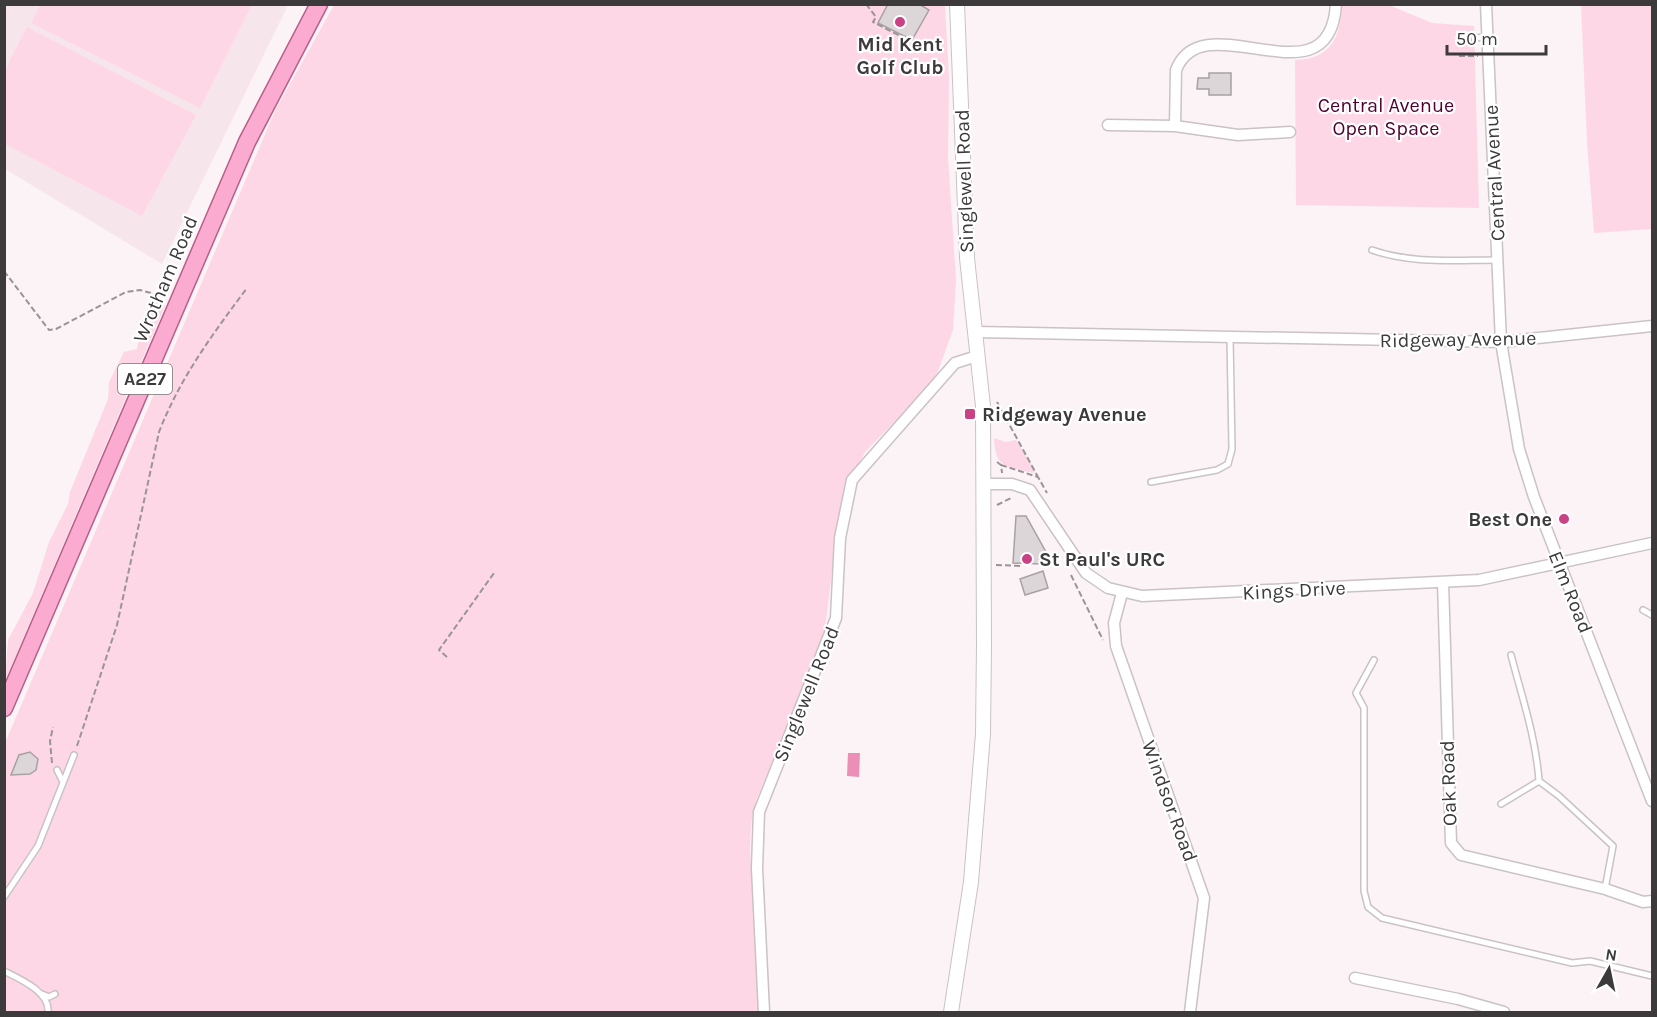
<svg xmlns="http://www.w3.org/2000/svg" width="1657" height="1017" font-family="Karla,sans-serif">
  <rect width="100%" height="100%" fill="#fbf3f6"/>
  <path fill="#f6e6ec" d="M4,5H288L162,264L5,169Z"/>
  <path fill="#fed7e6" d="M40,5V4L252,5L200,108L31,23Z
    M334,5H945L949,79L948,158L956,280L953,330L934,382L865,452L848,485L836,539L823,644L756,800L751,824L750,849L759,1012H5V743L275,111Z
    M1342,5H1389L1432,23L1474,26L1479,208L1296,205L1295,60C1332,59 1340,37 1342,5Z
    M1581,5H1652V229L1594,233L1587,142Z
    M27,27L196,115L142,216L5,144V70Z
    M157,303L165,306L5,681L8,640L33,593L49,542L68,504L70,492L108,399L109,382L124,352L137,349L140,331L150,305Z
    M994,438L1006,442L1016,440L1035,470L1034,473C1006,467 995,468 994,438Z"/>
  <path fill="#eb8fb6" d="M848,753H860L859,777L847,776Z"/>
  <path fill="#ddd6d8" stroke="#a8a1a4" stroke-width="1.5" d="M888,4H919L929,10L912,40L878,23Z
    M1209,73H1231V95H1209V89H1197L1198,78H1209Z
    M1016,516H1026L1046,552L1039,555L1041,564L1013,563Z
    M1043,571L1048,588L1025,595L1020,579Z
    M30,752L38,759L36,770L30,774L11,775L19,755Z"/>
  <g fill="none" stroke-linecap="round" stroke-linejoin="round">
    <g stroke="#cac2c5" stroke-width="8">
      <path id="service" d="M1474,38L1488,37
        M1372,250C1412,264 1455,260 1498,260
        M1151,482L1217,470L1228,464L1232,449L1230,337
        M1643,610L1652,615
        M1511,655C1522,697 1536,738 1539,781L1559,796L1613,846L1605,889
        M1374,660L1356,693L1364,708V891L1368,907L1382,918L1572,963L1590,961L1652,976
        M57,770L63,782
        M1501,804L1539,781
        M4,897L38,846L74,755
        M4,971C20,979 50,992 48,1012
        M42,994L49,997L55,994"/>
    </g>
    <g stroke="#cac2c5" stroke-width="13">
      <path id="minor" d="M1486,4L1501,342L1519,449L1534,497L1652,801
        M1108,125L1175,126L1176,70C1203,0 1330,108 1336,4
        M1175,126L1238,135L1290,132
        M974,332L1501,342L1652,326
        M983,484H1012L1030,490L1086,573L1108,588L1142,596L1479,580L1652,543
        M1443,582L1451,843L1461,855L1605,889L1643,902L1652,901
        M1122,593L1114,623L1116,646L1204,898L1190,1012
        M1355,978L1458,999L1504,1012
        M764,1012L757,868L759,812L836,618L840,538L852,480L955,363L977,356"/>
    </g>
    <g stroke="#cac2c5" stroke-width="16">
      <path id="tertiary" d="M951,1012L971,882L983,734L984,645L983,406L967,258L957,4"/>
    </g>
    <g stroke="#b75f88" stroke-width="19">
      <path id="primary" d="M4,708L247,142L319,4"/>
    </g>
    <path stroke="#9a9496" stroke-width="2" stroke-dasharray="6 3" stroke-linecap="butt" d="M866,4L876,17L873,22L902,37
      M1459,56H1478
      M4,271L49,330L56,329L126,292L140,290L165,297
      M997,402L1038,477
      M997,462L1001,465L1002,473
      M1001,465L1038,477L1047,493
      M997,505L1013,497
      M1042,560L1058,552
      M996,565L1022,566
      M1071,575L1103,640
      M447,657L439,650L494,573
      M77,746L117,625L159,432C180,378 212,335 247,288
      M52,763L50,741L53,727"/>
    <use href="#service" stroke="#fff" stroke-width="5"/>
    <use href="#minor" stroke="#fff" stroke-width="10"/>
    <use href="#tertiary" stroke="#fff" stroke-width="14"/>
    <use href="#primary" stroke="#fbabd0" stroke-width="16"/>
  </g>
  <g fill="#c84285" stroke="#fff" stroke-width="2">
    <circle cx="900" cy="22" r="6"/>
    <rect x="964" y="408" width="12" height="12" rx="3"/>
    <circle cx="1564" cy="519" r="6"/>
    <circle cx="1027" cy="559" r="6"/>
  </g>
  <g text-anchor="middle" stroke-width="4.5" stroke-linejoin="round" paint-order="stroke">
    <rect fill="#fff" stroke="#777576" stroke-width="1.5" x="118" y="364" width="54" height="30" rx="4.5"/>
    <g font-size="18" font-weight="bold" fill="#3d3a3b">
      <text x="145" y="385">A227</text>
    </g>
    <g font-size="20" font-weight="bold" fill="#3d3a3b" stroke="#fff" text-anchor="start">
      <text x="900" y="51" text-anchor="middle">Mid Kent<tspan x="900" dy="23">Golf Club</tspan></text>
      <text x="982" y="421">Ridgeway Avenue</text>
      <text x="1552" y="526" text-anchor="end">Best One</text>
      <text x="1039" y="566">St Paul's URC</text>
    </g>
    <g font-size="20" fill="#530030" stroke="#fff">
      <text x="1386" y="112">Central Avenue<tspan x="1386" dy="23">Open Space</tspan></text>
    </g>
    <g font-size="20" fill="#3d3a3b" stroke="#fff">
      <text transform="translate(1494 173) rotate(-93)" y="7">Central Avenue</text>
      <text transform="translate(964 181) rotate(-92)" y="7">Singlewell Road</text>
      <text transform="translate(165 279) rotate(-67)" y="7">Wrotham Road</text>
      <text transform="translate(1458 339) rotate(-1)" y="7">Ridgeway Avenue</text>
      <text transform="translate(1294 590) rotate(-3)" y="7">Kings Drive</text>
      <text transform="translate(1571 592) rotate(68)" y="7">Elm Road</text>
      <text transform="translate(806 694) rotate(-68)" y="7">Singlewell Road</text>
      <text transform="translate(1448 783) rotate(-92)" y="7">Oak Road</text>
      <text transform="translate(1170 801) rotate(70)" y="7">Windsor Road</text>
    </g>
  </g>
  <rect width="1657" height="1017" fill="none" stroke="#3d3a3b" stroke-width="12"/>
  <g transform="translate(1609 969) rotate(9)" stroke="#ffffff" stroke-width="4.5" paint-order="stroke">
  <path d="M0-4.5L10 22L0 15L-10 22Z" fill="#3d3a3b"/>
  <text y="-9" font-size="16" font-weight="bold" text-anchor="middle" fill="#3d3a3b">N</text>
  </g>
  <path d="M1447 45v9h99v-9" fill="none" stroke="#3d3a3b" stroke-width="3"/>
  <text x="1456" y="45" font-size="18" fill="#3d3a3b" stroke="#ffffff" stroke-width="4.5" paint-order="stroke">50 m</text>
</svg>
